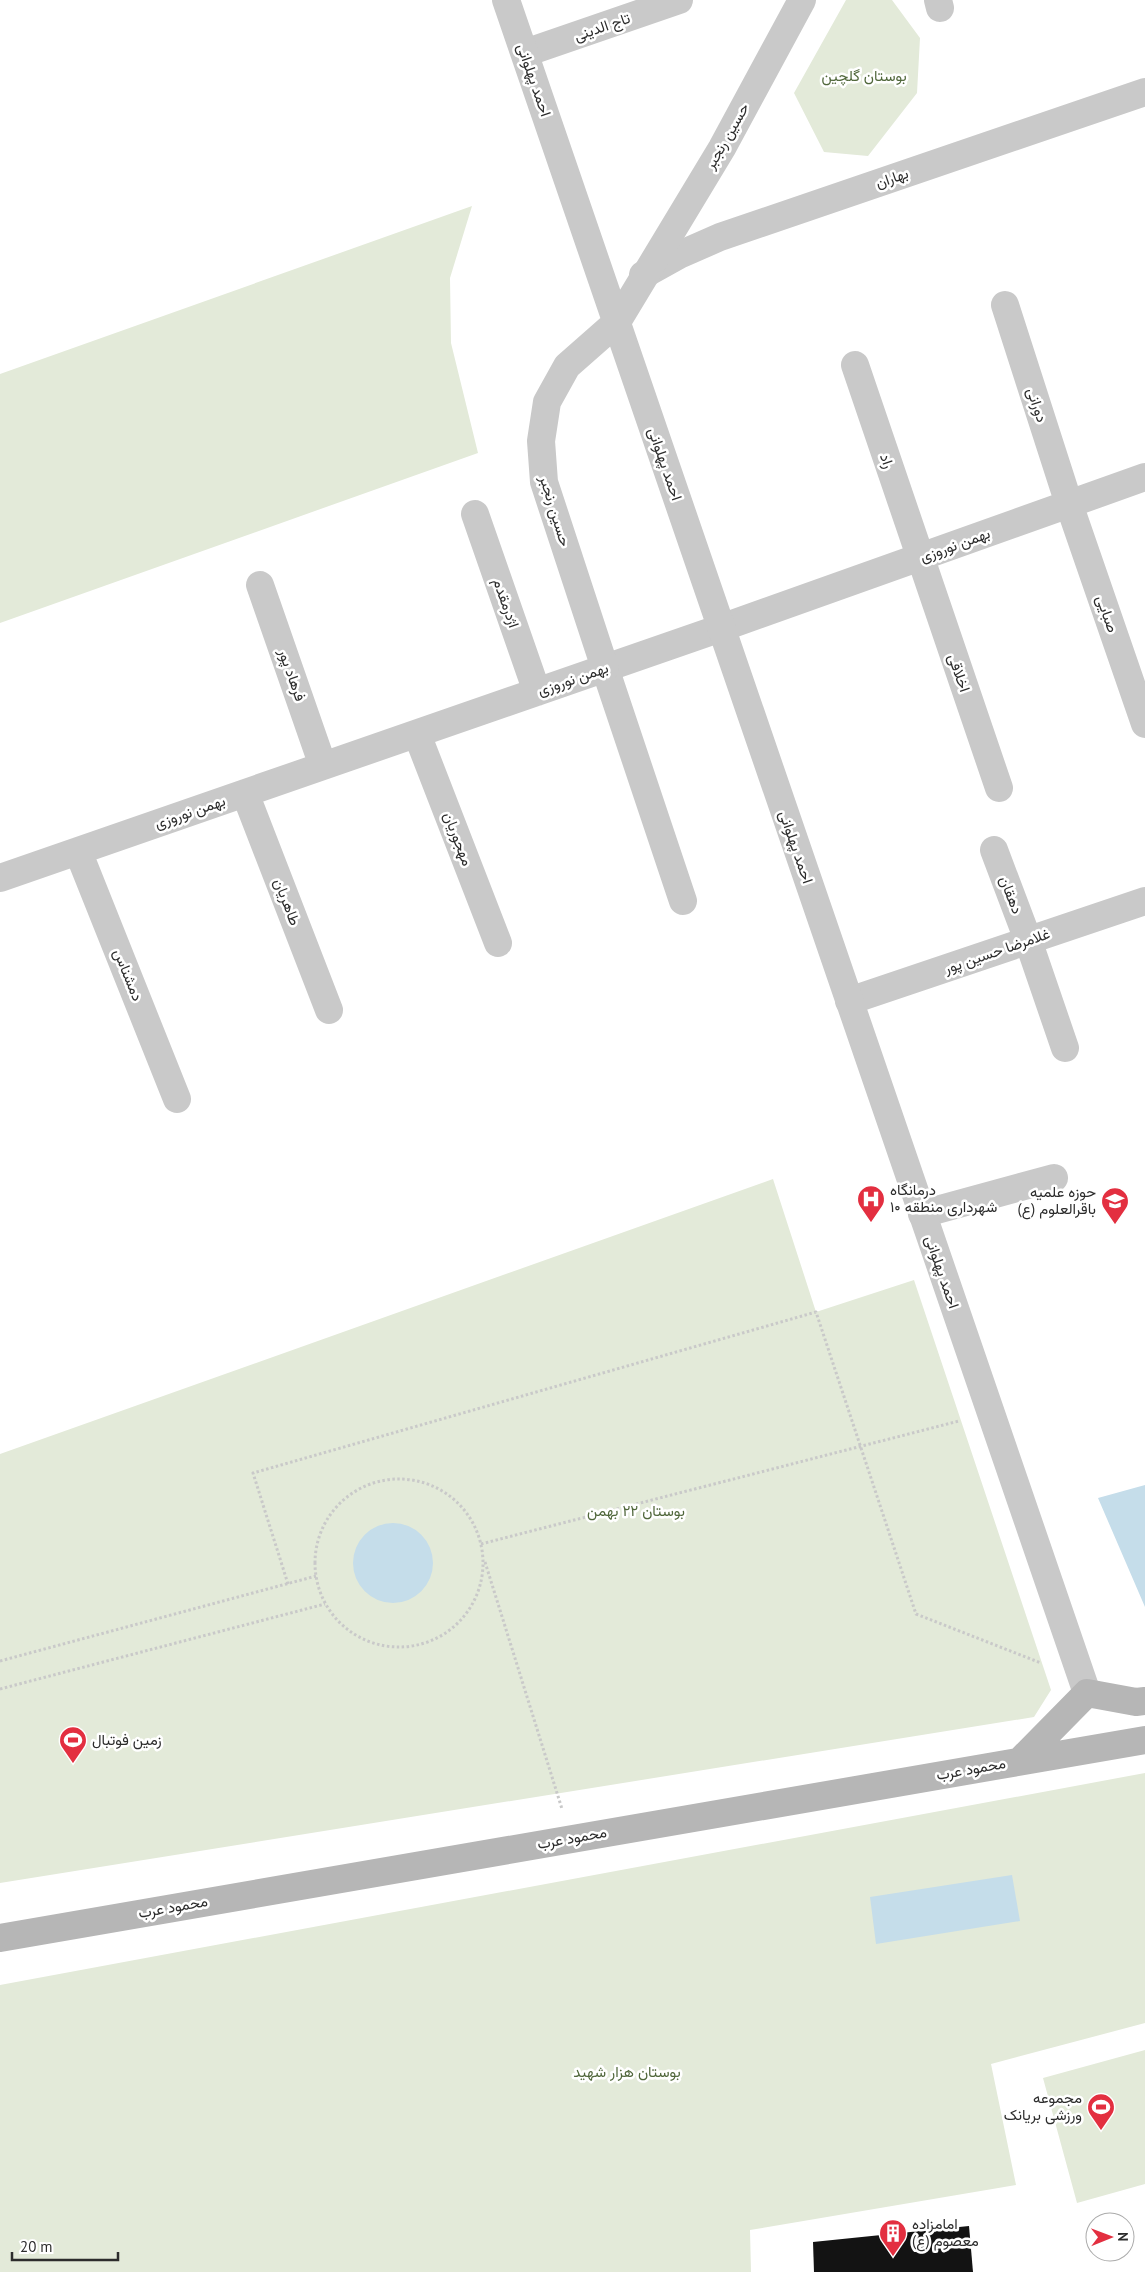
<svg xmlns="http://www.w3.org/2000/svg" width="1145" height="2272" font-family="'PT Sans',Vazirmatn,sans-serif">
  <rect width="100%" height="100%" fill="#fff"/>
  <path fill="#e3ead9" d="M846,0H892L920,38L917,93L868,156L824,152L794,93Z
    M472,206L450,278L451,343L478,453L0,623V374Z
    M773,1179L816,1312L914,1280L1051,1690L1034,1717L0,1883V1454Z
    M1145,1773V2023L991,2064L1016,2185L750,2230L751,2272H0V1985Z
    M1145,2050V2184L1077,2203L1043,2078Z"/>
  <path fill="#c5ddea" d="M1145,1485V1607L1098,1498Z
    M353 1563a40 40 0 1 1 80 0a40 40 0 1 1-80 0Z
    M1012,1875L1020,1921L876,1944L870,1897Z"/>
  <path fill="#131313" d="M969,2226L973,2272H814L813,2242Z"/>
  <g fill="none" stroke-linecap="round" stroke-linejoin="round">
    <path stroke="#c9c9c9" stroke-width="3" stroke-dasharray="2.5 2.5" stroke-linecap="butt" d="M315 1563a84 84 0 1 1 168 0a84 84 0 1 1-168 0Z
      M481,1544L959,1421
      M485,1562L562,1809
      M288,1584L253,1473L816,1312L916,1614L1041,1663
      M0,1661L316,1576
      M0,1689L325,1604"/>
    <path stroke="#c9c9c9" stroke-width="28" d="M938,0L940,8
      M525,53L679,0
      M643,275L679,255L720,237L1145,92
      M1005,305L1069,504L1145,724
      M855,365L999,788
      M475,514L537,692
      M260,585L323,766
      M605,668L683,901
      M417,734L498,943
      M245,793L329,1010
      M994,850L1028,940L1065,1048
      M78,851L177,1099
      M0,878L721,628L1145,477
      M849,1001L1145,901
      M922,1214L1054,1178"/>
    <path stroke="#c9c9c9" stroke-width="28" d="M506,0L1087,1693
      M605,668L544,482L541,441L547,402L567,366L617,322L722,148L802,0"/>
    <path stroke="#b6b6b6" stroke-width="28" d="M1021,1760L1087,1693L1136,1702L1145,1701
      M0,1938L1145,1740"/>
  </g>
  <defs>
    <g id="hospital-pin" transform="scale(1.4375)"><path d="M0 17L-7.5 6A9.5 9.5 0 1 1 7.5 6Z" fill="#e32f40" stroke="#fff"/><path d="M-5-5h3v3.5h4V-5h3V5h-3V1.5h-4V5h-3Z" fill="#fff"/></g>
    <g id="university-pin" transform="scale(1.4375)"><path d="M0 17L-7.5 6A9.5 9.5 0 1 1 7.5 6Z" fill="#e32f40" stroke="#fff"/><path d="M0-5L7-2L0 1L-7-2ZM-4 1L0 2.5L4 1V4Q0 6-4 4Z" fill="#fff"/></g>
    <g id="stadium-pin" transform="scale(1.4375)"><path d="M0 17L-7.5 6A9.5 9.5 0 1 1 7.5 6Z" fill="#e32f40" stroke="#fff"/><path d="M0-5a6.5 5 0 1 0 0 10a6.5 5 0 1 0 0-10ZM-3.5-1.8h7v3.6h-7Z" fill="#fff"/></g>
    <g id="building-pin" transform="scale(1.4375)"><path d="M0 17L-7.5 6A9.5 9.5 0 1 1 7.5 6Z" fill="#e32f40" stroke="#fff"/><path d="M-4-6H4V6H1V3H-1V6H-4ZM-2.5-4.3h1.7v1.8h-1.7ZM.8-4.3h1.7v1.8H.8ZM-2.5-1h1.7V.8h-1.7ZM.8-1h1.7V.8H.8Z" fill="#fff"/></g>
  </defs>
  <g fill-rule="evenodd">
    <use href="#hospital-pin" x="871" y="1199"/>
    <use href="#university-pin" x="1115" y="1201"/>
    <use href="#stadium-pin" x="73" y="1740"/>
    <use href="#stadium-pin" x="1101" y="2107"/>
    <use href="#building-pin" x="893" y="2233"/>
  </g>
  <g text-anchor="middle" stroke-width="5" stroke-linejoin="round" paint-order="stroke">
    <g font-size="15" fill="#2c2c2c" stroke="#fff">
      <text transform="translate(602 27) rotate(-19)" y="5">تاج الدینی</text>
      <text transform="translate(534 80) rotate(71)" y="5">احمد پهلوانی</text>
      <text transform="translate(727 136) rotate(-60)" y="5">حسین رنجبر</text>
      <text transform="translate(892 178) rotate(-19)" y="5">بهاران</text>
      <text transform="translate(1037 405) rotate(72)" y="5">دورانی</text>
      <text transform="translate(887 461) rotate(71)" y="5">راد</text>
      <text transform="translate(665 464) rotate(71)" y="5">احمد پهلوانی</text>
      <text transform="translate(555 511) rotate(73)" y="5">حسین رنجبر</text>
      <text transform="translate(955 545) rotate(-20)" y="5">بهمن نوروزی</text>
      <text transform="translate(506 603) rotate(71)" y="5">اژدرمقدم</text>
      <text transform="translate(1107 614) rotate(71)" y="5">صبایی</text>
      <text transform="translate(959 673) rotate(71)" y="5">اخلاقی</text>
      <text transform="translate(292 675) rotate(71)" y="5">فرهاد پور</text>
      <text transform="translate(573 679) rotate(-19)" y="5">بهمن نوروزی</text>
      <text transform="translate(190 812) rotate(-19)" y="5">بهمن نوروزی</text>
      <text transform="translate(458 839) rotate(69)" y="5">مهجوریان</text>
      <text transform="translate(796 847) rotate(71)" y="5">احمد پهلوانی</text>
      <text transform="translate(1011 895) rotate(69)" y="5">دهقان</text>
      <text transform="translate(287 902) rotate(69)" y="5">طاهریان</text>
      <text transform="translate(997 951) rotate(-19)" y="5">غلامرضا حسین پور</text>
      <text transform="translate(128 975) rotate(68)" y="5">دمشناس</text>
      <text transform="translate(942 1272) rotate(71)" y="5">احمد پهلوانی</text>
      <text transform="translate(971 1769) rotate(-10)" y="5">محمود عرب</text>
      <text transform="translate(572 1838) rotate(-10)" y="5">محمود عرب</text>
      <text transform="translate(173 1907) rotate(-10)" y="5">محمود عرب</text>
    </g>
    <g font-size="15" fill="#50673b" stroke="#fff">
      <text x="864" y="81">بوستان گلچین</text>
      <text x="636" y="1516">بوستان ۲۲ بهمن</text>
      <text x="627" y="2077">بوستان هزار شهید</text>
    </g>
    <g font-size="15" fill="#2c2c2c" stroke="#fff" text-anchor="start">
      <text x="890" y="1195">درمانگاه<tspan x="890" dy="17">شهرداری منطقه ۱۰</tspan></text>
      <text x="1096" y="1197" text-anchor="end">حوزه علمیه<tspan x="1096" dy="17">باقرالعلوم (ع)</tspan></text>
      <text x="92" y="1745">زمین فوتبال</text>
      <text x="1082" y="2103" text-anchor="end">مجموعه<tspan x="1082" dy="17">ورزشی بریانک</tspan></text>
      <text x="912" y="2229">امامزاده<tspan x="912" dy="17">معصوم (ع)</tspan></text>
    </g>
  </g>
  <g transform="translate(1110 2237) rotate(89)"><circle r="24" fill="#ffffff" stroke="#ababab"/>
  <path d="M0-4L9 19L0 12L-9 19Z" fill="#e32f40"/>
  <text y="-8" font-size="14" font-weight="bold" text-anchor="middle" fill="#2c2c2c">N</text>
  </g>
  <path d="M12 2252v8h106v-8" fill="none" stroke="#2c2c2c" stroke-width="2.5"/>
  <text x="20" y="2252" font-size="15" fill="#2c2c2c" stroke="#ffffff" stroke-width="4" paint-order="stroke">20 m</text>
</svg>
